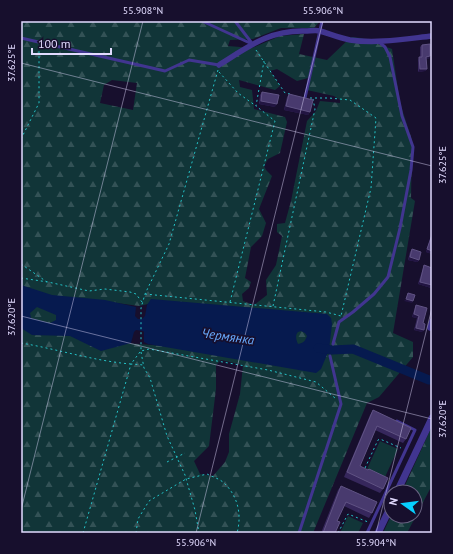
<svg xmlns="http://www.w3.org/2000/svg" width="453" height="554" font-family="'PT Sans',sans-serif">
  <defs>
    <pattern id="forest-firs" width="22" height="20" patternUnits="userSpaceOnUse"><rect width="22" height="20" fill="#113538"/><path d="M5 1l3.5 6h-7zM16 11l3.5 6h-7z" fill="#335256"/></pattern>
  </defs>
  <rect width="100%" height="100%" fill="#170f2d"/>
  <path fill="url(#forest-firs)" fill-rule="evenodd" d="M21,21H136L142,23L151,21H320L314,28H281L253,39L230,40L228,46L252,48L280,36L304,34L299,54L327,60L351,37L361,38L392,49L400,103L412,140L411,198L415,201L393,333L413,342V357L379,397L367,403L313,533H21V326L72,336L125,343L165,346L278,364L329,324L148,304L139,306L103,301L92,307L21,290ZM277,69L297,81L308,78L307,90L334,96L340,100V103L320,101L316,111L307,121L291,201L285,223L277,224V232L282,236L276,265L266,280L267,295L254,305L243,301L242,294L249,288L251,282L245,278L251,247L262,236L266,223L259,209L272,176L266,170L264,166L268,159L280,153L287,122L285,117L254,109L252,90L240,87L239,80L275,90L280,86L270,71ZM112,80L137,83L133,110L100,103L104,85ZM221,360L243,365L240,394L229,434V452L225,462L213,476L200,474L194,461L209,446L216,389V365Z
    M36,303L58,313L57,323L49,326L28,320L26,310Z
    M295,330H305L310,341L301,346L294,343Z
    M432,426V470L430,489L407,533H383L391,516H415V492H402Z"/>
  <path fill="#113538" d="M380,441L398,449L385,477L367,469Z
    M348,516L363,523L358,533H340Z"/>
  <path fill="#061a4f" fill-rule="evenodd" d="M21,285L52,295L105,300L136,307L135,316L138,319H142L145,316L147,305L151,299L327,314L331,318L332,324L329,350L321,369L316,373L148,344L144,342V332L143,331L136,330L134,332L131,343L101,351L70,336L32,335L21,328ZM37,307L56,315V320L50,323L31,318L30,313ZM301,331L305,333L307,336C305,341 304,343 298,344C296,340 295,335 298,332Z"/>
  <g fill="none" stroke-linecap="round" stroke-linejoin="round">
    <path stroke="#061a4f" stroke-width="9" d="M318,348L332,350L353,349L429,380H432"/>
    <path stroke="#24c4c9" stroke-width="1" stroke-dasharray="2 3" stroke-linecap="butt" d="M256,50L285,93L290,94
      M218,70L169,244L145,294L141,308V351L149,349L268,370L316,382L335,398
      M219,72L238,93L256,106
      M310,98H329L350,100L376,118L371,188L341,316
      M21,139L39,103V46
      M21,264L47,282
      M21,278L48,282L89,291L105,289L130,292L136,294L142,302
      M145,294L326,312L341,316
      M230,302L275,121L256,106L264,61
      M273,306L315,109L313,99
      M21,343C57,349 94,361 131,364L140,352
      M141,352L144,368L150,378L167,436L185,475L195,510L199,533
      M167,462L185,453
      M365,468L378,440L380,439L401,448
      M83,533L131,364L144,365
      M136,533L138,519L149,501L186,479L207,474C213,477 220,479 224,483C238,496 242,515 237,533
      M338,533L348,514L368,522"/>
    <path stroke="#413590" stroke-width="3" d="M202,21L252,44
      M235,21L251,42
      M21,38L165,71L189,60L219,65
      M305,98L322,21
      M333,344L339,322L353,312L374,294L388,277L400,228L411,170L413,147L402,116L390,57L385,47L379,42
      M299,533L341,404L330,356
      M367,533L415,430L397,421"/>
    <path stroke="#413590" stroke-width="5.5" d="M219,65C248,47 269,30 305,31C310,31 316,30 320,31C330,34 339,38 350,40C376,44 405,39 432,36
      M430,328L432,321"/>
    <path stroke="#413590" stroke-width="7" d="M397,492L432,418
      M378,533L391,506"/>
  </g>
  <path fill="#36275c" d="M422,45L429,59H426L427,69L425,71L418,72V60L419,57H420V47Z
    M262,92L275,107L259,104L260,95Z
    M289,94L310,112L308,115L284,110L287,97Z
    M432,232V254L426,252Z
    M412,249L419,260L417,262L408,260L410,252Z
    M424,265L432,268V286L431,288L418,284L423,268Z
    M416,305L423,323L422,332L414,330L417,318L412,317L415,307Z
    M373,410L406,439L403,443L375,430L360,466L383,489L380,493L344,477L370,415Z
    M341,486L372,513L369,518L344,506L337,521L335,533H321L338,490Z"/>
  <path fill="#221542" d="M430,56L429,59H425L426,57Z
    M420,69H427L425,71L418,72Z
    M261,101L277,104L275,107L259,104Z
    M286,106L310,112L308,115L284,110Z
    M427,249L432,251V254L426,252Z
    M410,257L419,260L417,262L408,260Z
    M420,282L432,285V286L431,288L418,284Z
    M406,299L413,301L412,303L404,301Z
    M414,314L419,316L417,318L412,317Z
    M416,328L424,330L422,332L414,330Z"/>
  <path fill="#483a6e" stroke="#605384" d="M430,44V56L426,57L427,69H420L419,57H422V45Z
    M262,92L279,95L277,104L261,101Z
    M289,94L313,100L310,112L286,106Z
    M432,235V251L427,249Z
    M412,249L421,252L419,260L410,257Z
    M424,265L432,268V285L420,282Z
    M408,293L415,295L413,301L406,299Z
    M416,305L427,308L423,323L425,324L424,330L416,328L419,316L414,314Z
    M373,410L411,428L406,439L377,426L360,466L368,470L369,469L388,478L383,489L347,472Z
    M341,486L377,502L372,513L346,502L337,521L340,522L335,533H323Z"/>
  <path fill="none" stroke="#e2dbff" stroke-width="1" stroke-opacity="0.45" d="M21,63L432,166M21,316L432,419M21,510L143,21M196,533L323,21M376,533L432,308"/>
  <g text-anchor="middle" stroke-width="3.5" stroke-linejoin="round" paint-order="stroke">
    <g font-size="13" font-style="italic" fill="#69acff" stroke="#170f2d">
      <text transform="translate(228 336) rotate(8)" y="5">Чермянка</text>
    </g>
  </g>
  <rect width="453" height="554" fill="none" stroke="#170f2d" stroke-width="44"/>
  <g transform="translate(403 504) rotate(284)"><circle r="19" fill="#170f2d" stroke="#686181"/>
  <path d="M0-3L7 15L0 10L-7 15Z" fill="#07cfff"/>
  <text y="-6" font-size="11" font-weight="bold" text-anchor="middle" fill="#e2dbff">N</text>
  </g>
  <path d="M32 48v6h79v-6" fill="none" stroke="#e2dbff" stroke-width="2"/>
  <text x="38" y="48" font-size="12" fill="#e2dbff" stroke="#170f2d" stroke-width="3" paint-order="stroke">100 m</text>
  <rect x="22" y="22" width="409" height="510" fill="none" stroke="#e2dbff" stroke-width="1.5"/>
  <g font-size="10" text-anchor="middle" fill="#e2dbff">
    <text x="143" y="14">55.908°N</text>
    <text x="323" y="14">55.906°N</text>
    <text transform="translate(11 63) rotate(-90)" y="4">37.625°E</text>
    <text transform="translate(442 165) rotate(-90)" y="4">37.625°E</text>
    <text transform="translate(11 317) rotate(-90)" y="4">37.620°E</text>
    <text transform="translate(442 419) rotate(-90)" y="4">37.620°E</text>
    <text x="196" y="546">55.906°N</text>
    <text x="376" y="546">55.904°N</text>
  </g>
</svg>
